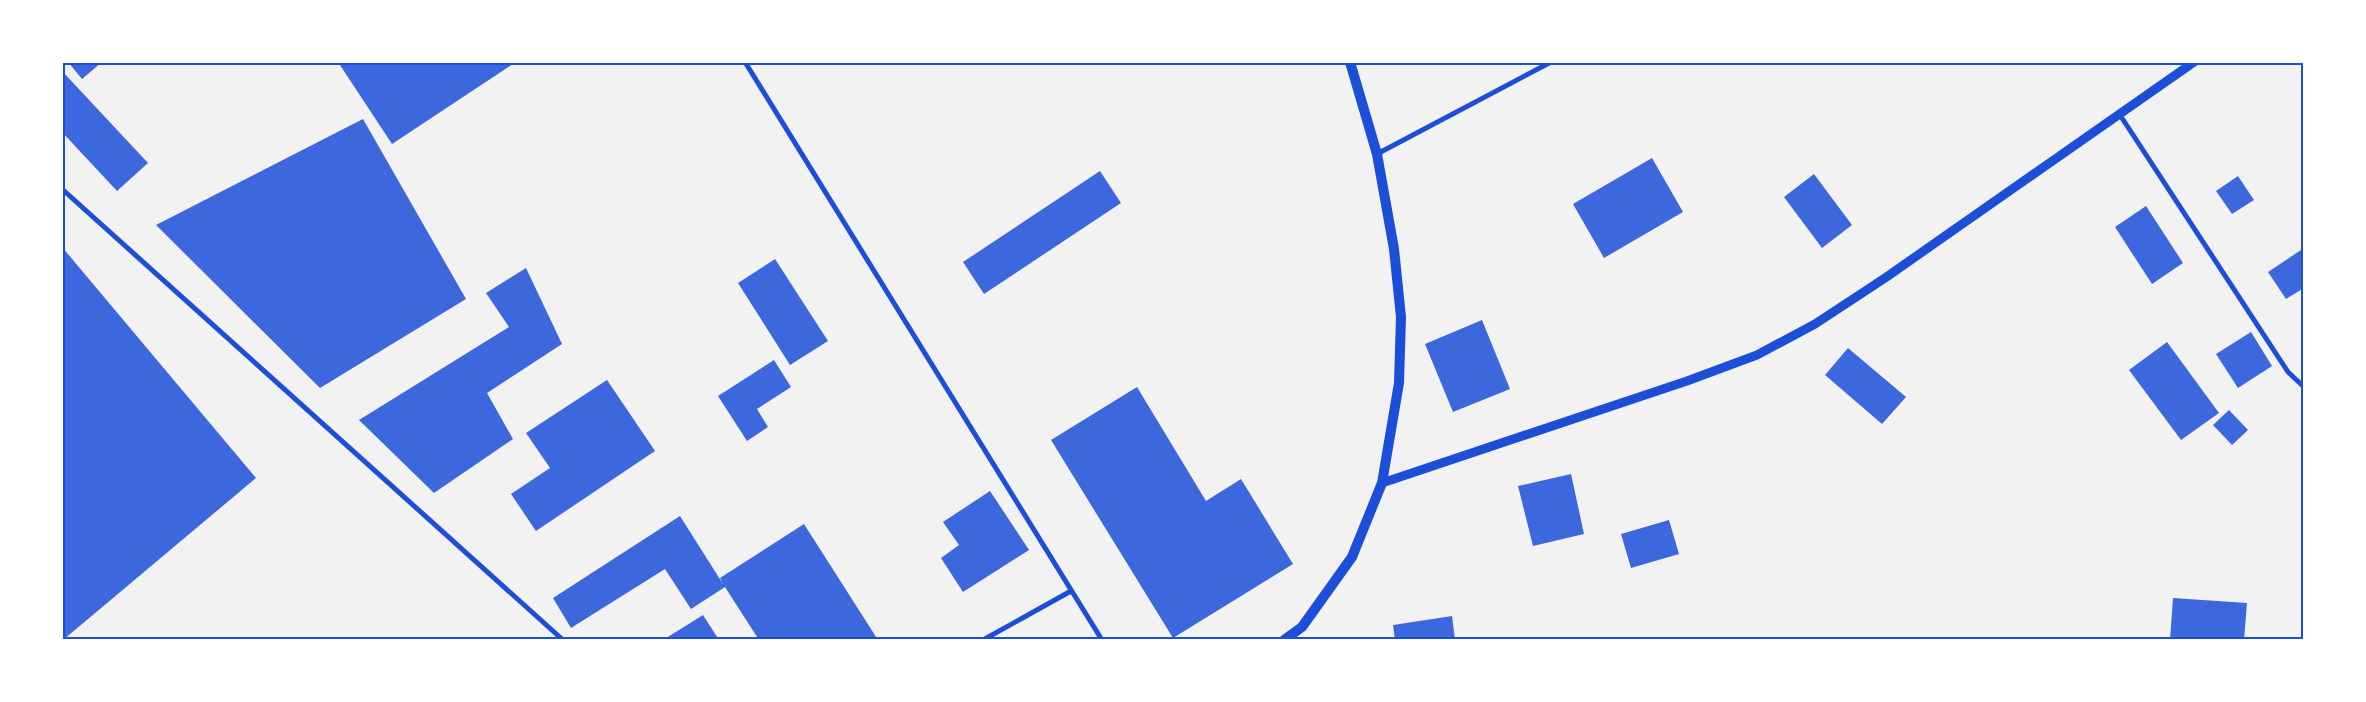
<svg xmlns="http://www.w3.org/2000/svg" width="2366" height="702" font-family="'Open Sans',sans-serif">
  <rect width="100%" height="100%" fill="#f2f2f2"/>
  <path fill="#3d67dc" d="M68,62H102L82,79Z
    M338,62H516L392,144Z
    M62,71L148,163L117,191L62,132Z
    M363,119L466,299L320,388L156,225Z
    M1652,158L1683,212L1604,258L1573,204Z
    M1100,171L1121,203L984,294L963,262Z
    M1814,174L1852,225L1822,248L1784,197Z
    M2238,176L2254,200L2232,214L2216,191Z
    M2146,206L2183,263L2152,284L2115,227Z
    M62,247L256,478L63,640H62Z
    M2304,248V288L2286,299L2268,272Z
    M775,259L828,341L790,365L738,283Z
    M526,268L562,344L487,393L513,439L434,493L359,420L509,327L486,293Z
    M1482,320L1510,389L1453,412L1425,344Z
    M2251,332L2272,366L2238,388L2216,354Z
    M2167,342L2219,413L2181,440L2129,370Z
    M1848,348L1906,397L1882,424L1825,375Z
    M774,360L791,387L757,409L768,427L747,441L718,396Z
    M607,380L655,451L536,531L511,494L550,468L526,433Z
    M1137,387L1206,501L1241,479L1293,564L1173,638L1051,440Z
    M2229,410L2248,430L2232,445L2213,425Z
    M1571,474L1584,534L1533,546L1518,486Z
    M990,491L1029,550L963,592L941,558L959,545L943,522Z
    M680,516L723,584L720,578L804,524L878,640H759L725,587L691,609L665,569L571,628L553,598Z
    M1669,520L1679,554L1631,568L1621,534Z
    M2173,598L2247,603L2244,640H2170Z
    M703,615L719,640H663Z
    M1452,616L1455,640H1395L1393,625Z"/>
  <g fill="none" stroke-linecap="round" stroke-linejoin="round">
    <path stroke="#1d4ed8" stroke-width="5" d="M745,62L1102,640
      M2120,115L2288,372L2304,387
      M1377,154L1551,62
      M62,189L563,640
      M983,640L1071,591"/>
    <path stroke="#1d4ed8" stroke-width="9" d="M1382,483L1687,381L1757,355L1815,324L1885,278L2194,62"/>
    <path stroke="#1d4ed8" stroke-width="10" d="M1284,640L1302,627L1352,557L1382,483L1399,383L1401,317L1394,249L1377,154L1350,62"/>
  </g>
  <rect width="2366" height="702" fill="none" stroke="#ffffff" stroke-width="128"/>
  <rect x="64" y="64" width="2238" height="574" fill="none" stroke="#1d4ed8" stroke-width="2"/>
</svg>
